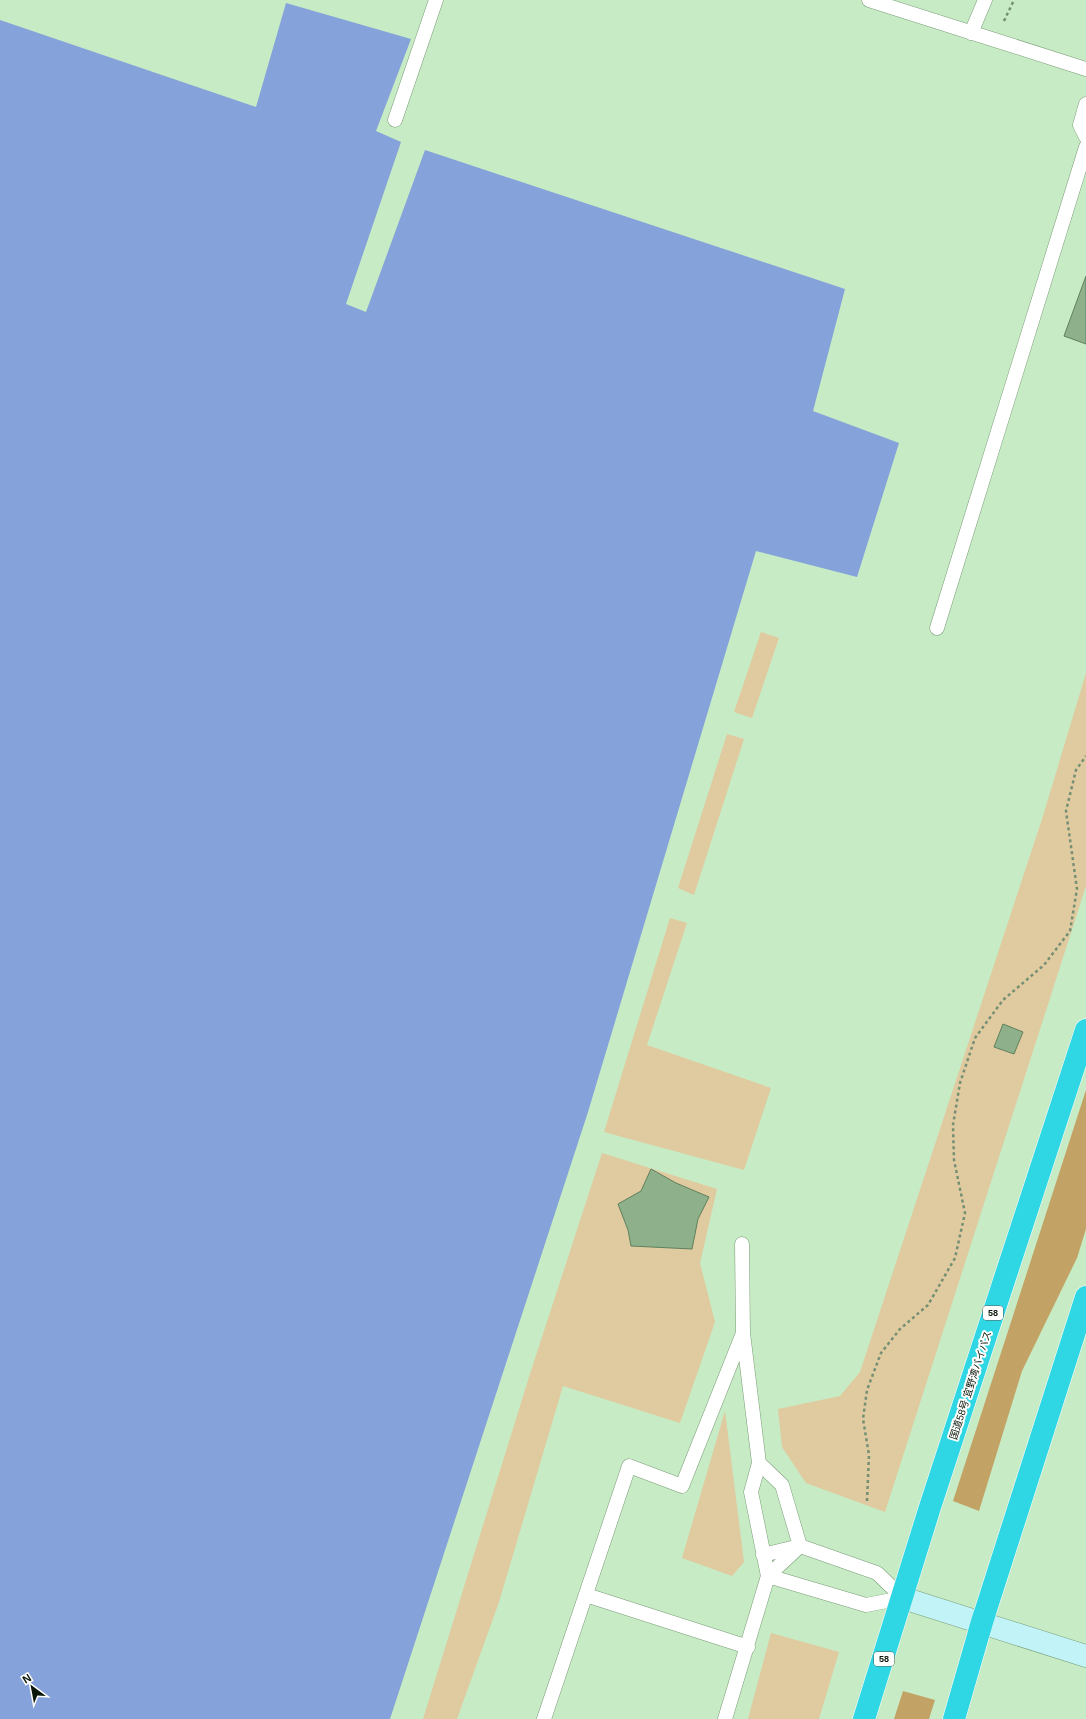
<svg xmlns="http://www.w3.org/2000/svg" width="1086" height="1719" viewBox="0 0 1086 1719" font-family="Helvetica,'Noto Sans JP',sans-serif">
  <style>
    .green { fill: #e0caa0 }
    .forest { fill: #c3a365 }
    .water { fill: #85a2da }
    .building { fill: #8eb18c; stroke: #5f805d }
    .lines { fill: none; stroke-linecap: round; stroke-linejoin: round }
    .lane-casing { stroke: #7b9d79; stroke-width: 15 }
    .secondary-casing { stroke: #7b9d79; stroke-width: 23 }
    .highway-casing { stroke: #fff; stroke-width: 23 }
    .path { stroke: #758f73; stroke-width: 2.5; stroke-dasharray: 3 3; stroke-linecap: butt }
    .lane { stroke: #fff; stroke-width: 14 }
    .secondary { stroke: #c1f3f7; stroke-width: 22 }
    .highway { stroke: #2fd6e3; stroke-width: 22 }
    .labels { text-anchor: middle; stroke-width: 4; stroke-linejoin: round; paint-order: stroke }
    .shield { fill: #fff; stroke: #535c53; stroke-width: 1 }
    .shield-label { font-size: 9px; font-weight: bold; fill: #091609 }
    .street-label { font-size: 10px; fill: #091609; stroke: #fff }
  </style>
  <rect width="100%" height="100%" fill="#c7ebc4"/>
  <path class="green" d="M761,632l18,6 -27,80 -18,-6z
    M1086,673v213l-201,626 -79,-29 -24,-36 -4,-38 62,-13 20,-24 183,-556z
    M727,734l17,5 -50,156 -16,-7z
    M670,918l17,5 -40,122 124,43 -27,82 -140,-38z
    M602,1153l115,36 -17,74 15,59 -35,101 -117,-37 -64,216 -42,117h-34l106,-342z
    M725,1411l19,151 -12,14 -50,-18z
    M771,1633l68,19 -20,67h-71z"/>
  <path class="forest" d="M1086,1090v139l-9,29 -55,113 -43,140 -26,-10z
    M903,1691l32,9 -6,19h-35z"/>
  <path class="water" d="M286,3l125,36 -35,92 25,11 -55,162 20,8 59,-162 420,139 -32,122 86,32 -42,134 -101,-26 -168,561 -198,607h-390v-1699l256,87z"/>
  <path class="building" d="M1086,276v68l-22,-8z
    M1003,1024l20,8 -9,22 -20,-7z
    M651,1169l25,14 33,14 -11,22 -6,30 -61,-3 -3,-16 -10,-26 23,-13z"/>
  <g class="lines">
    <g class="lane-casing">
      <path id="lane" d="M869,0l217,69
        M971,33l14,-33
        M1086,104l-6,21 6,12
        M395,120l41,-120
        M937,628l149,-481
        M759,1463l23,22 18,61 -32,30
        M763,1555l37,-9 77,27 26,25
        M768,1576l98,29 37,-7
        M586,1595l162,52
        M544,1719l85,-253 53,20 61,-153
        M725,1719l43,-143 -17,-84 8,-29 -16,-130 -1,-89"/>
    </g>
    <g class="secondary-casing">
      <path id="secondary" d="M903,1598l183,58"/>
    </g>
    <g class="highway-casing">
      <path id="highway" d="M864,1719l66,-212 156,-477
        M954,1719l28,-97 104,-325"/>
    </g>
    <path class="path" d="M1004,21l10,-21
      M867,1501l2,-46 -6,-36 4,-29 14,-37 19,-24 28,-24 27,-47 10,-45 -11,-53 -1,-35 7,-42 15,-45 28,-38 41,-35 26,-34 7,-42 -11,-78 10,-41 10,-14"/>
    <use href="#lane" class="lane"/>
    <use href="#secondary" class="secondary"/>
    <use href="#highway" class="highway"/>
  </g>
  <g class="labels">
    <g class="shield">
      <rect x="983" y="1306" width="20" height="14" rx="3"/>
      <rect x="874" y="1652" width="20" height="14" rx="3"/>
    </g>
    <g class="shield-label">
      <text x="993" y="1316">58</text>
      <text x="884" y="1662">58</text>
    </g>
    <g class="street-label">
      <text transform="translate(970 1385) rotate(-72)" y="4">国道58号 宜野湾バイパス</text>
    </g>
  </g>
  <g transform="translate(32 1687) rotate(328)" stroke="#ffffff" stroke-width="3" paint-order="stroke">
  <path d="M0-3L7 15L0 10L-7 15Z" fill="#091609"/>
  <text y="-6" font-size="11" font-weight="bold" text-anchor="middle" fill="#091609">N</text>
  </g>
</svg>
